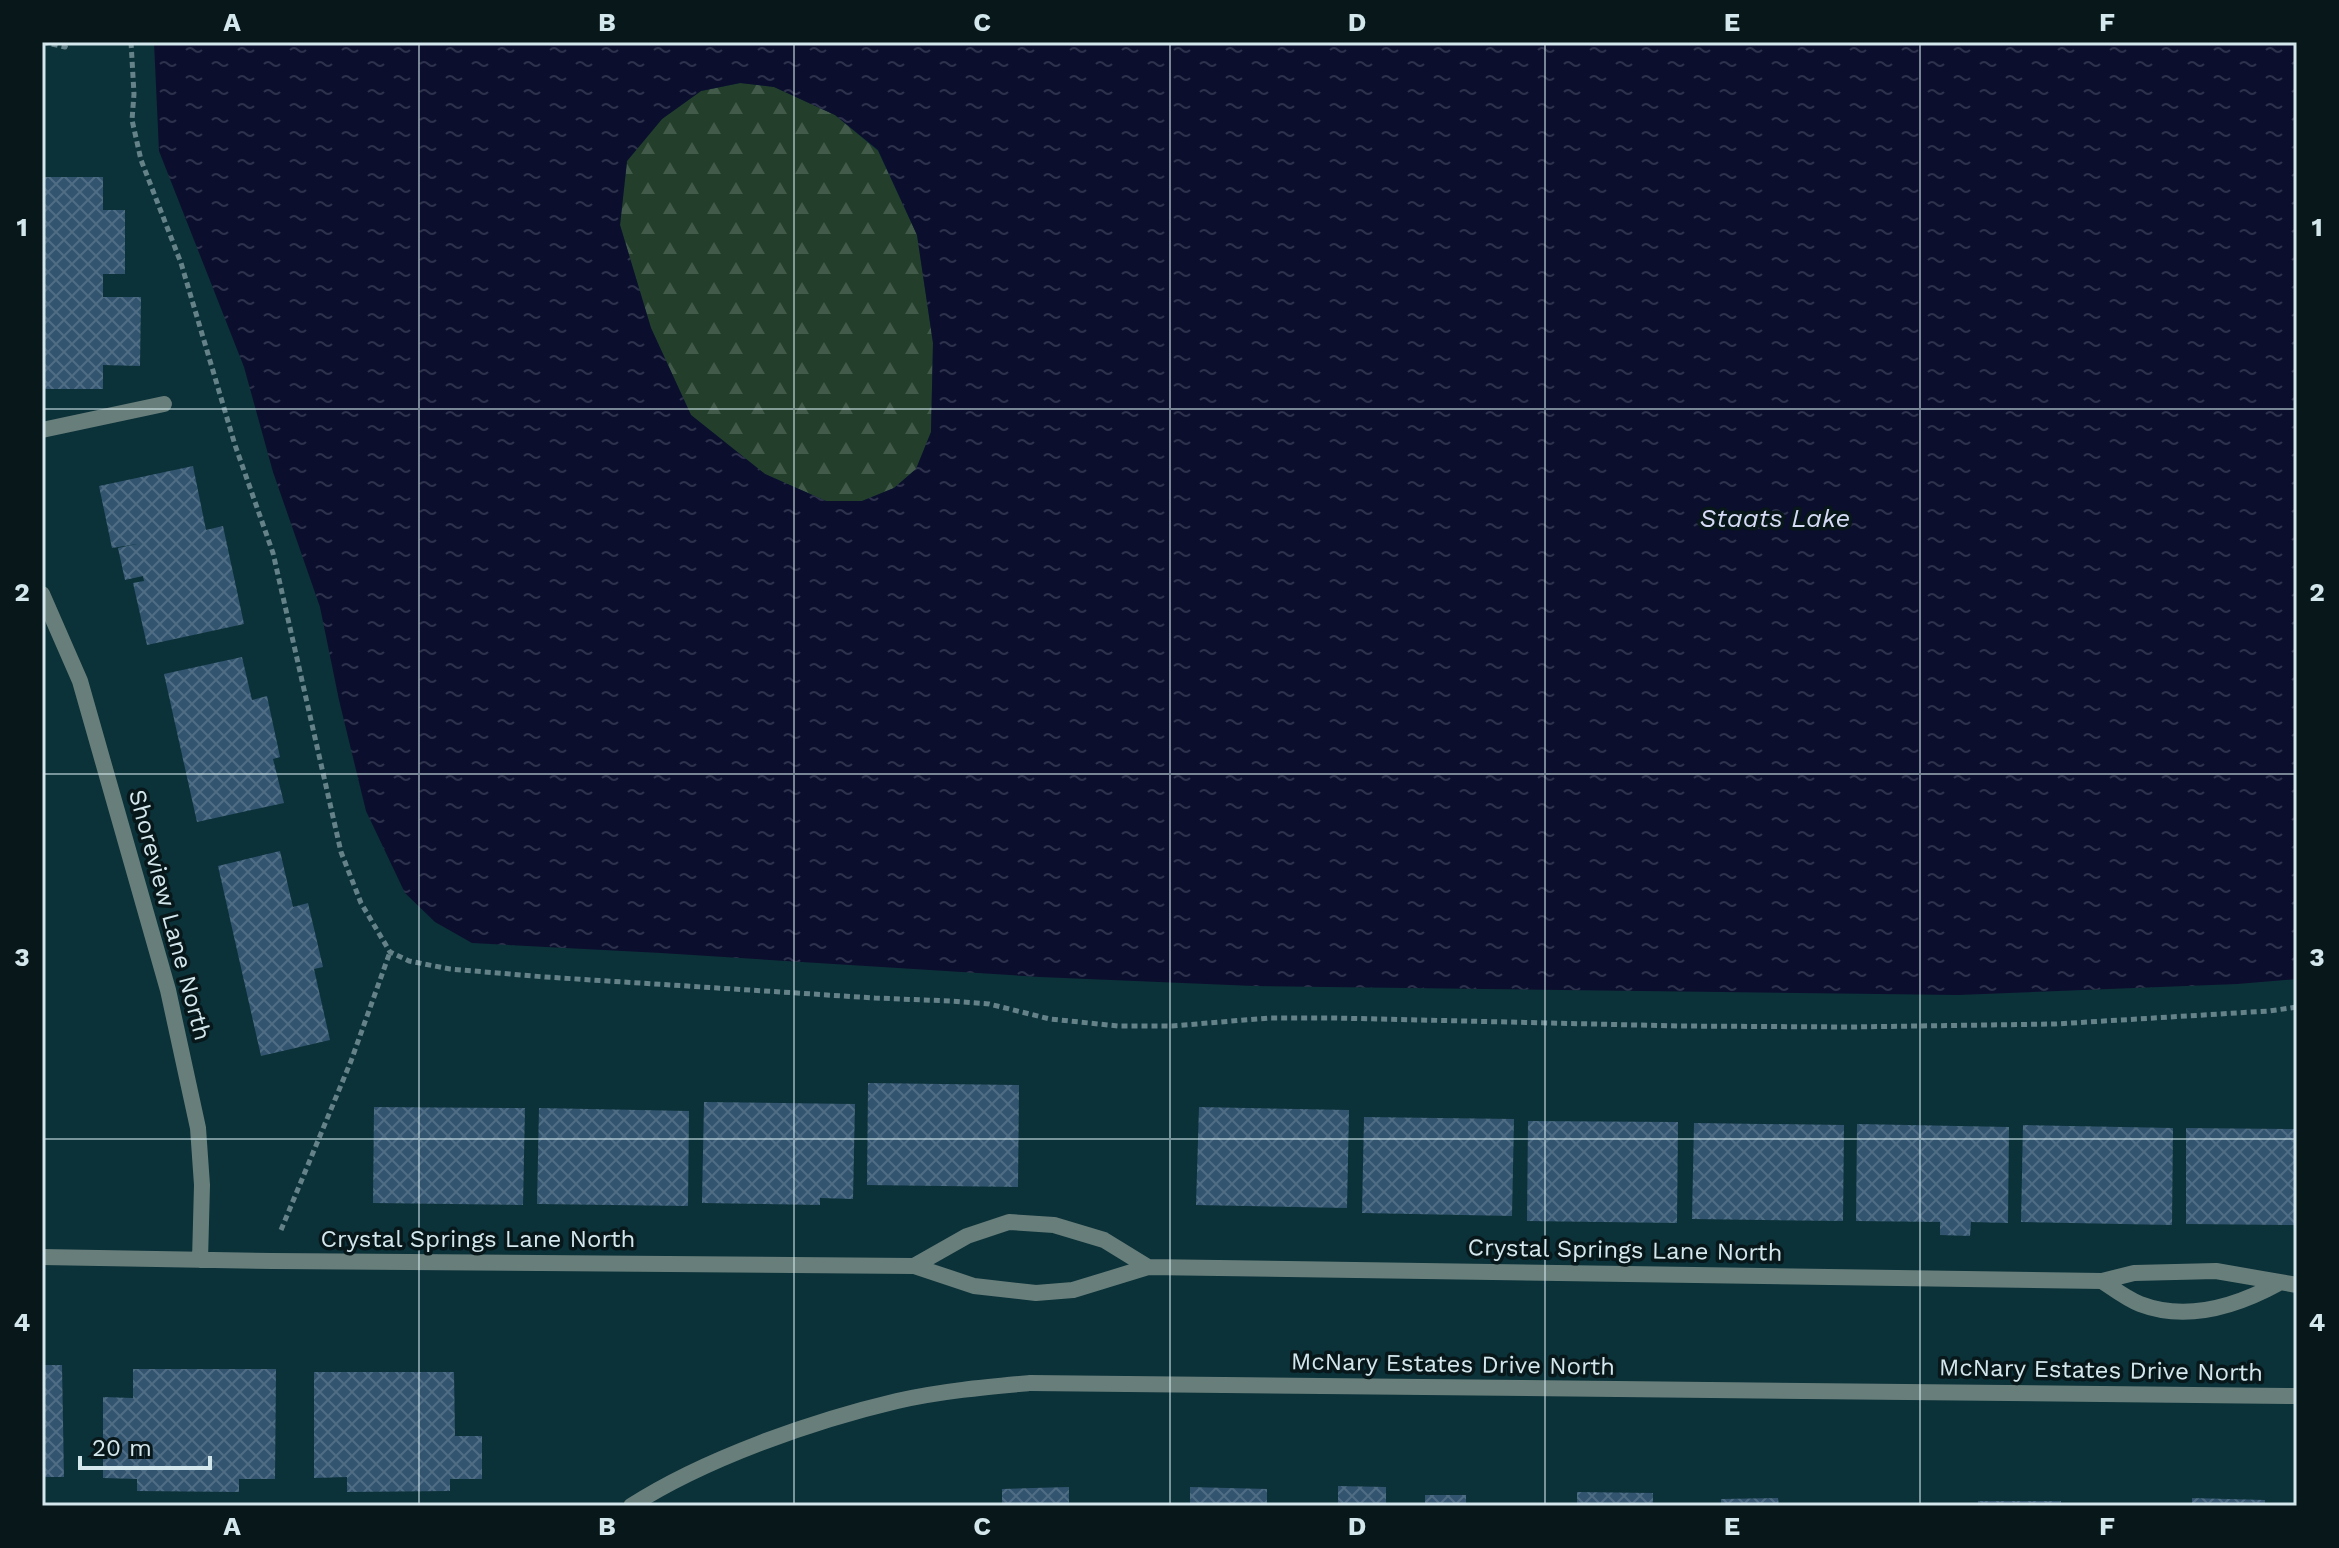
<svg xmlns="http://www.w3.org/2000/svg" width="2339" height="1548" viewBox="0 0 2339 1548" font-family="'Work Sans',sans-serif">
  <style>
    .forest { fill: url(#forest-firs) }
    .water { fill: url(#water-ripples); fill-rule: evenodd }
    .building { fill: url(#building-cross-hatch) }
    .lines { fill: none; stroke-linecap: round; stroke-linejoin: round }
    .path { stroke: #658289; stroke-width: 5; stroke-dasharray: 6 4; stroke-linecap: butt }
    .lane { stroke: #687e7a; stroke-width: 16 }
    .street { stroke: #687e7a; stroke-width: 16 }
    .grid { fill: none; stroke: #d4e7ec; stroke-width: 2; stroke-opacity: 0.55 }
    .labels { text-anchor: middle; stroke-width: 7; stroke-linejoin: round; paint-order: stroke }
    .street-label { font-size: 24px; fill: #d4e7ec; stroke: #07171a }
    .water-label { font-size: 26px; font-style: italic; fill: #d5dbf5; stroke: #07171a }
    .neatline { fill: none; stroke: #d4e7ec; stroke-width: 3 }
    .grid-label { font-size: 26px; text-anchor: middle; font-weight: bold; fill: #d4e7ec }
  </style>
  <defs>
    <pattern id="forest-firs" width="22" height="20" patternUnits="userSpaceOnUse" patternTransform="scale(2)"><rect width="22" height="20" fill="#233e2a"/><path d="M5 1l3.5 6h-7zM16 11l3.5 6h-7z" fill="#425a49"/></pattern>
    <pattern id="water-ripples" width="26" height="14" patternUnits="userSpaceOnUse" patternTransform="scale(2)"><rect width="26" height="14" fill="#0b0e2c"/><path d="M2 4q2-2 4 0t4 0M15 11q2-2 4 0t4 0" fill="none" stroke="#2e314b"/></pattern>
    <pattern id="building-cross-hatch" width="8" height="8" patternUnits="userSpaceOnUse" patternTransform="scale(2)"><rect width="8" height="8" fill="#32546f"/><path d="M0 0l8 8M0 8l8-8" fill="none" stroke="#4f6d84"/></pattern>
  </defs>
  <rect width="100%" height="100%" fill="#0b3139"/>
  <path class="forest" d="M741,83l33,4 61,28 43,36 39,84 16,108 -2,89 -15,37 -22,19 -32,13h-36l-61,-27 -74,-59 -40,-87 -31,-103 7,-64 35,-42 39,-28z"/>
  <path class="water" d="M154,42h2143v937l-60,5 -279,11 -704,-9 -214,-9 -379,-24 -189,-10 -37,-21 -30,-29 -39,-82 -27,-111 -19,-93 -47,-135 -29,-105 -85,-216zM740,83l34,4 61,28 43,35 39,85 16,108 -2,89 -15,37 -22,19 -32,13h-36l-61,-27 -74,-59 -40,-87 -31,-103 7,-64 35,-42 39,-28z"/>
  <path class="building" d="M42,177h61v33h22v64h-22v23h38l-1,69 -37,-1v24h-61z
    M193,466l13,64 17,-4 21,98 -97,21 -14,-62 11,-2 -1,-5 -18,4 -7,-32 19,-4 -25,4 -13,-62z
    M242,657l10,43 15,-4 13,61 -7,2 11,44 -87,19 -33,-148z
    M280,851l13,56 15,-4 15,64 -9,2 16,71 -69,16 -43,-190z
    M868,1083l151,2 -1,102 -151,-2z
    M704,1102l151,2 -2,95 -33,-1v7l-118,-2z
    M374,1107l151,1 -2,97 -150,-2z
    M1199,1107l150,3 -2,98 -151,-3z
    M539,1108l150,3 -1,95 -151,-2z
    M1364,1117l150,2 -2,97 -150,-3z
    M1528,1121l150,1 -1,101 -150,-2z
    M1694,1123l150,2 -1,96 -151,-2z
    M1857,1124l152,3 -1,96 -37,-1 -1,14 -30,-1v-13l-84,-1z
    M2023,1125l150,3 -1,97 -151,-3z
    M2186,1128l111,1v96l-111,-1z
    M42,1365h20l2,112h-22z
    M133,1369h143l-1,110h-36v13l-102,-1v-12l-34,-1v-81l30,1z
    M314,1372h140l1,64h27v43h-32v12l-103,1v-15l-33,1z
    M1338,1486l48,1v19h-48z
    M1069,1487v19h-67v-17z
    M1190,1487l77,2v17h-77z
    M1577,1492l76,1v13h-76z
    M1425,1495h41v11h-41z
    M1778,1498l1,8h-58v-7z
    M2192,1498l73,2v6h-73z
    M1978,1501h83v5h-83z"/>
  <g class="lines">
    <path class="path" d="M42,42l23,5 2,-5
      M131,42l3,52 -2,26 9,40 40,103 54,182 38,108 68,299 20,51 29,49 19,9 41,8 95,8 330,21 75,3 39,3 61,15 68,7h54l97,-8h66l344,8 171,1 205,-3 214,-13 28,-4
      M281,1230l70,-169 39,-109"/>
    <path class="lane" d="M42,430l122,-26"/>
    <path class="street" d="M42,594l38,87 88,309 30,138 4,57 -2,75
      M42,1257l231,4 641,5 60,20 62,7 37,-3 75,-23 954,14 32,-8 82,-2 81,14
      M914,1266l53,-30 42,-14 45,3 50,15 44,27
      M2102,1281c12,8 25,18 38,23 47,18 97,2 139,-21
      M631,1506c73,-47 181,-85 266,-105 44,-10 89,-14 133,-18l1267,13"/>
  </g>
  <path class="grid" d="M419,42v1464M794,42v1464M1170,42v1464M1545,42v1464M1920,42v1464M42,409h2255M42,774h2255M42,1139h2255"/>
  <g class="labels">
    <g class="street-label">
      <text transform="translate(170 915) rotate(75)" y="8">Shoreview Lane North</text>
      <text x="478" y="1247">Crystal Springs Lane North</text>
      <text transform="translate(1625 1250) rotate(1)" y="8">Crystal Springs Lane North</text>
      <text transform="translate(1453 1364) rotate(1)" y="8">McNary Estates Drive North</text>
      <text transform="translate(2101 1370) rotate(1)" y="8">McNary Estates Drive North</text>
    </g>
    <g class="water-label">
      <text x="1775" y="527">Staats Lake</text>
    </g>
  </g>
  <rect width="2339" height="1548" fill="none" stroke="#07171a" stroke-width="88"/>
  <path d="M80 1456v12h130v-12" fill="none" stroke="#d4e7ec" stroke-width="4"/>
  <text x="92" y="1456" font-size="24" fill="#d4e7ec" stroke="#07171a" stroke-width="6" paint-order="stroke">20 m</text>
  <rect x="44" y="44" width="2251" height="1460" class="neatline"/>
  <g class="grid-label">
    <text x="232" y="31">A</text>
    <text x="607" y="31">B</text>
    <text x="982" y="31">C</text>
    <text x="1357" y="31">D</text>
    <text x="1732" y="31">E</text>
    <text x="2107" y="31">F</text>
    <text x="22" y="236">1</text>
    <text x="2317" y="236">1</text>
    <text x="22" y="601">2</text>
    <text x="2317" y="601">2</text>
    <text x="22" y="966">3</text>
    <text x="2317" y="966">3</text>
    <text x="22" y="1331">4</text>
    <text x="2317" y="1331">4</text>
    <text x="232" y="1535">A</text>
    <text x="607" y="1535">B</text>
    <text x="982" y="1535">C</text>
    <text x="1357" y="1535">D</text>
    <text x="1732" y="1535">E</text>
    <text x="2107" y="1535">F</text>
  </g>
</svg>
